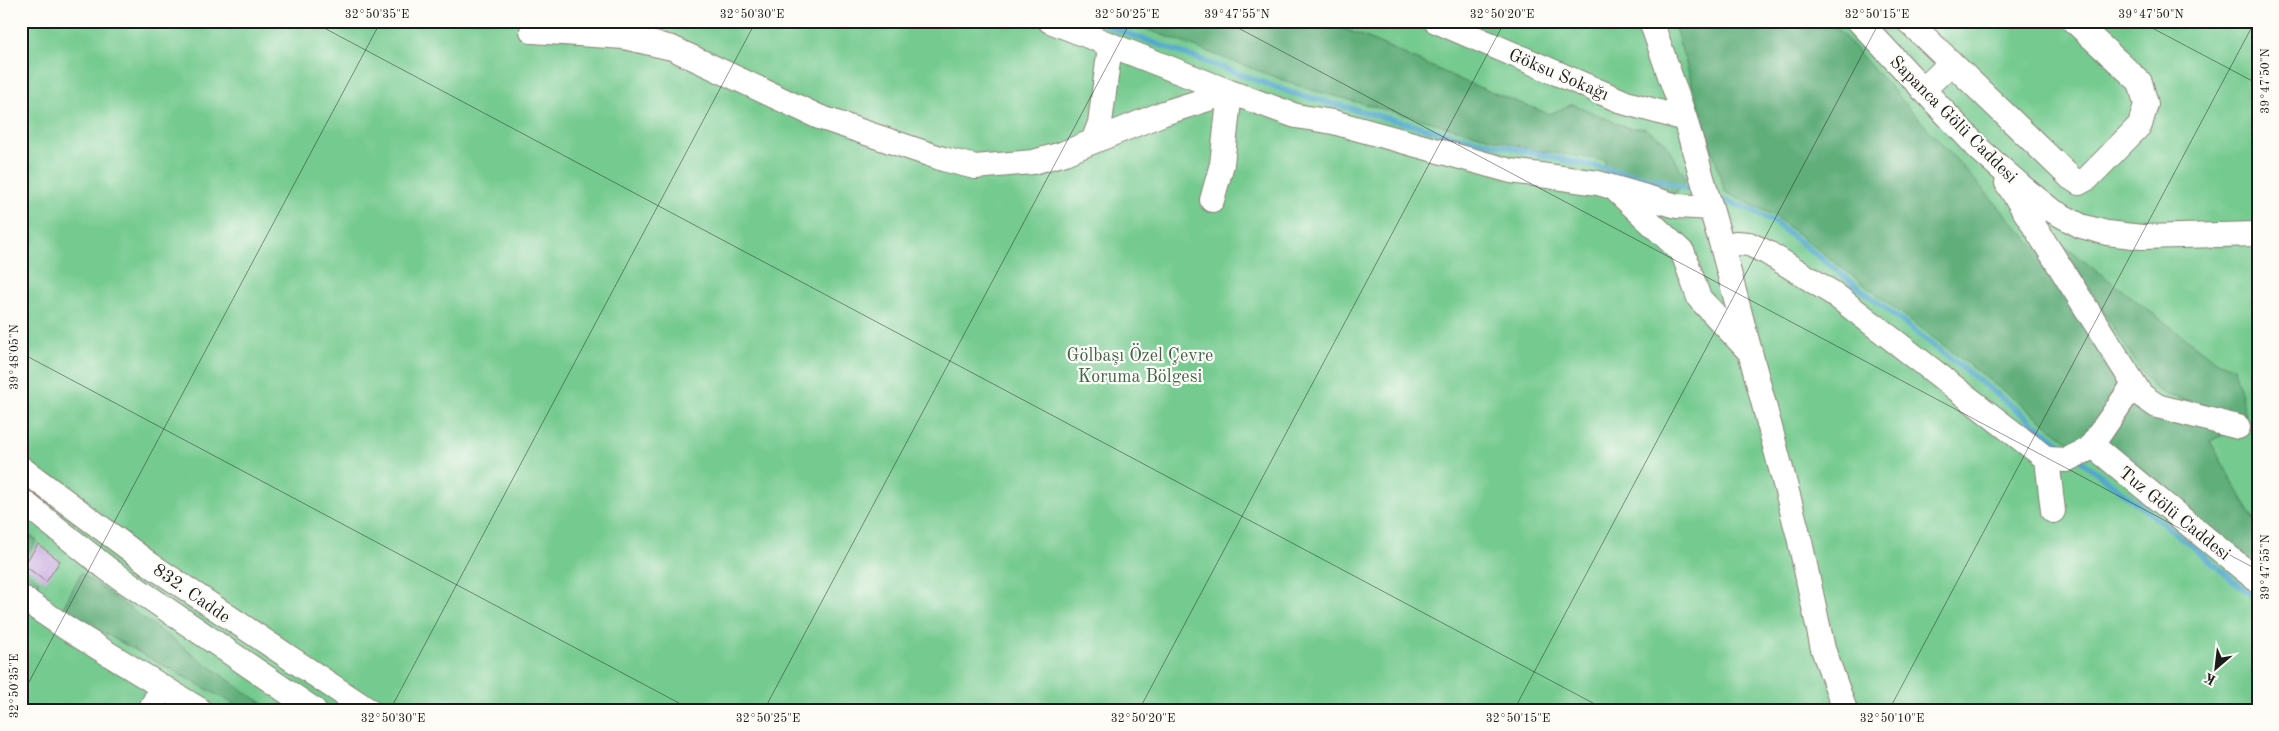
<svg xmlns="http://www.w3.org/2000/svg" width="2279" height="731" viewBox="0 0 2279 731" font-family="'Old Standard TT',serif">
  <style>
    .green { fill: #75ca8f; stroke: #487356 }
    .forest { fill: #60ae7a; stroke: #3e654b }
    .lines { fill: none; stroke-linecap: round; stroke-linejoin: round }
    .stream { stroke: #52a8ce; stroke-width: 5.5 }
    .building { fill: #c8abdf }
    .minor-casing { stroke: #887d70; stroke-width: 26 }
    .minor { stroke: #fff; stroke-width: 24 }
    .ticks { fill: none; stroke: #1c1c1c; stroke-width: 1; stroke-opacity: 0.45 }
    .labels { text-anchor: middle; stroke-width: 4.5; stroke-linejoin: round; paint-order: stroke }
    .street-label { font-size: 18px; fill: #1c1c1c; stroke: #fdfcf7 }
    .park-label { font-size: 18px; fill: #40624a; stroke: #fdfcf7 }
    .neatline { fill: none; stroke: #1c1c1c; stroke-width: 2 }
    .ticks-label { font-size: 12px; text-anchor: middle; fill: #1c1c1c }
  </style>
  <rect width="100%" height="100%" fill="#fdfcf7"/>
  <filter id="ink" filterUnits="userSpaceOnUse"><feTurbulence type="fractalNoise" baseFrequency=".02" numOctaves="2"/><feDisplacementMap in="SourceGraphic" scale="10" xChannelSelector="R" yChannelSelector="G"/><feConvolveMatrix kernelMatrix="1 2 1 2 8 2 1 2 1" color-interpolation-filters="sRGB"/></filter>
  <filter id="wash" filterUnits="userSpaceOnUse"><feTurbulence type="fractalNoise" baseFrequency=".0096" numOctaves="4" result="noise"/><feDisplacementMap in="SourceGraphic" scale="20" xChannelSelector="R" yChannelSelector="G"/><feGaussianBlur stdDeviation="1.12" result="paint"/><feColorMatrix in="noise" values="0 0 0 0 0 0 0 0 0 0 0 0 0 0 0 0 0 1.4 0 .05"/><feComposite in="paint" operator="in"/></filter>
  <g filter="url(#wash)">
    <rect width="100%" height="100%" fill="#f5dec3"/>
    <path class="green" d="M21,21h2237v689h-2237z"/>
    <path class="forest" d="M1125,21h198l45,17 100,45 81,31 24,-10 55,24h16l21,14 21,37 -10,14c-20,1 -28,-4 -44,-15l-15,4 -12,-9v-13l-70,-10 -230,-62z
      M1673,21h157l210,231 85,133 -47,63 -305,-233 -48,-23z
      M2060,243l153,116 21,9 12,48 -79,-21 -13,-7 -9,-11z
      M2132,398l97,34 -19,9 48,86v45l-158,-130z
      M21,529l16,12 -16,23z
      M21,567l18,14v7l-9,4 -9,-6z
      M81,573l164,119 28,18h-28l-183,-100z"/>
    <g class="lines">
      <path class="stream" d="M1094,21l198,72 156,41 222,49 30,10
        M1715,198l35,11 24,13 296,229
        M2079,459l94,72 85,69"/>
    </g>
    <g id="blocks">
      <path class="building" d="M38,544l22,17 -14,21 -22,-17z"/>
    </g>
  </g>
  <g filter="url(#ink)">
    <use href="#blocks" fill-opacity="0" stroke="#887d70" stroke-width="1"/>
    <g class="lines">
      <g class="minor-casing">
        <path id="minor" d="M1050,21l180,71 66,24 37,6 178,49 87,12 79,23 34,2
          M1436,21l190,82 59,16
          M1651,21l34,98 37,127 77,291 24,112 22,61
          M1859,21l121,129 41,36 30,24 30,16 26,7 35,4 116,-3
          M1908,21l163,157 8,5 9,-5 52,-53 6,-21 -6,-22 -66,-61
          M532,31l92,6 48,11 147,69 124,42 32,8 58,-5 29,-8 102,-41 66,-21 -8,72 -10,36
          M1923,90l28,-27
          M1093,141l7,-18 10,-77
          M2007,183l134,212 16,11 81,21
          M1617,191l66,62 16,45 50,53
          M1722,246l14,-3 13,1 19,9 66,41 213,165 19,1 23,-11 45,-65
          M2092,445l166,136
          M2047,459l6,52
          M21,468l130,97 217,145
          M21,500l88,70 205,140
          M21,597l47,32 132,81
          M150,710l12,-23"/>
      </g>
      <use href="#minor" class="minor"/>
    </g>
  </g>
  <path class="ticks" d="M311,21l1295,689M1225,21l1033,549M2139,21l119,63M21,353l671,357M21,697l360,-676M390,710l366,-689M764,710l367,-689M1139,710l366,-689M1514,710l366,-689M1889,710l366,-689"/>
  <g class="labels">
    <g class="street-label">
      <text transform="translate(1559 74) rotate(23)" y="6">Göksu Sokağı</text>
      <text transform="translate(1954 119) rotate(45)" y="6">Sapanca Gölü Caddesi</text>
      <text transform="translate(2175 513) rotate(39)" y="6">Tuz Gölü Caddesi</text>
      <text transform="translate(192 593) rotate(35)" y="6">832. Cadde</text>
    </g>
    <g class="park-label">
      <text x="1140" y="361">Gölbaşı Özel Çevre<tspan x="1140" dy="21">Koruma Bölgesi</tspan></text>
    </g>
  </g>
  <rect width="2279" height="731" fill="none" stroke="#fdfcf7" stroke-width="55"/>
  <g transform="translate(2216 668) rotate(208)" stroke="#fdfcf7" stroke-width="4" paint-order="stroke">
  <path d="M0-4L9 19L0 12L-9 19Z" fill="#1c1c1c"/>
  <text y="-8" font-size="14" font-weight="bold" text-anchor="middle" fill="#1c1c1c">K</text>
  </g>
  <rect x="28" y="28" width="2224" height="676" class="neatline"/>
  <g class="ticks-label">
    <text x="377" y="18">32°50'35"E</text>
    <text x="752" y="18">32°50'30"E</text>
    <text x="1127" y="18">32°50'25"E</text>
    <text x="1237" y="18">39°47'55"N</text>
    <text x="1502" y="18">32°50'20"E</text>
    <text x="1877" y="18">32°50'15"E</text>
    <text x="2151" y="18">39°47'50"N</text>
    <text transform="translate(2265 81) rotate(-90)" y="4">39°47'50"N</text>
    <text transform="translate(14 357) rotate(-90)" y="4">39°48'05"N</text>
    <text transform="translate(2265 567) rotate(-90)" y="4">39°47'55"N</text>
    <text transform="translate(14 686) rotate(-90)" y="4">32°50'35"E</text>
    <text x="393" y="722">32°50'30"E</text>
    <text x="768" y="722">32°50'25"E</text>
    <text x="1143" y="722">32°50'20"E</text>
    <text x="1518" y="722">32°50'15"E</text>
    <text x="1892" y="722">32°50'10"E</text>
  </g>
</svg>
